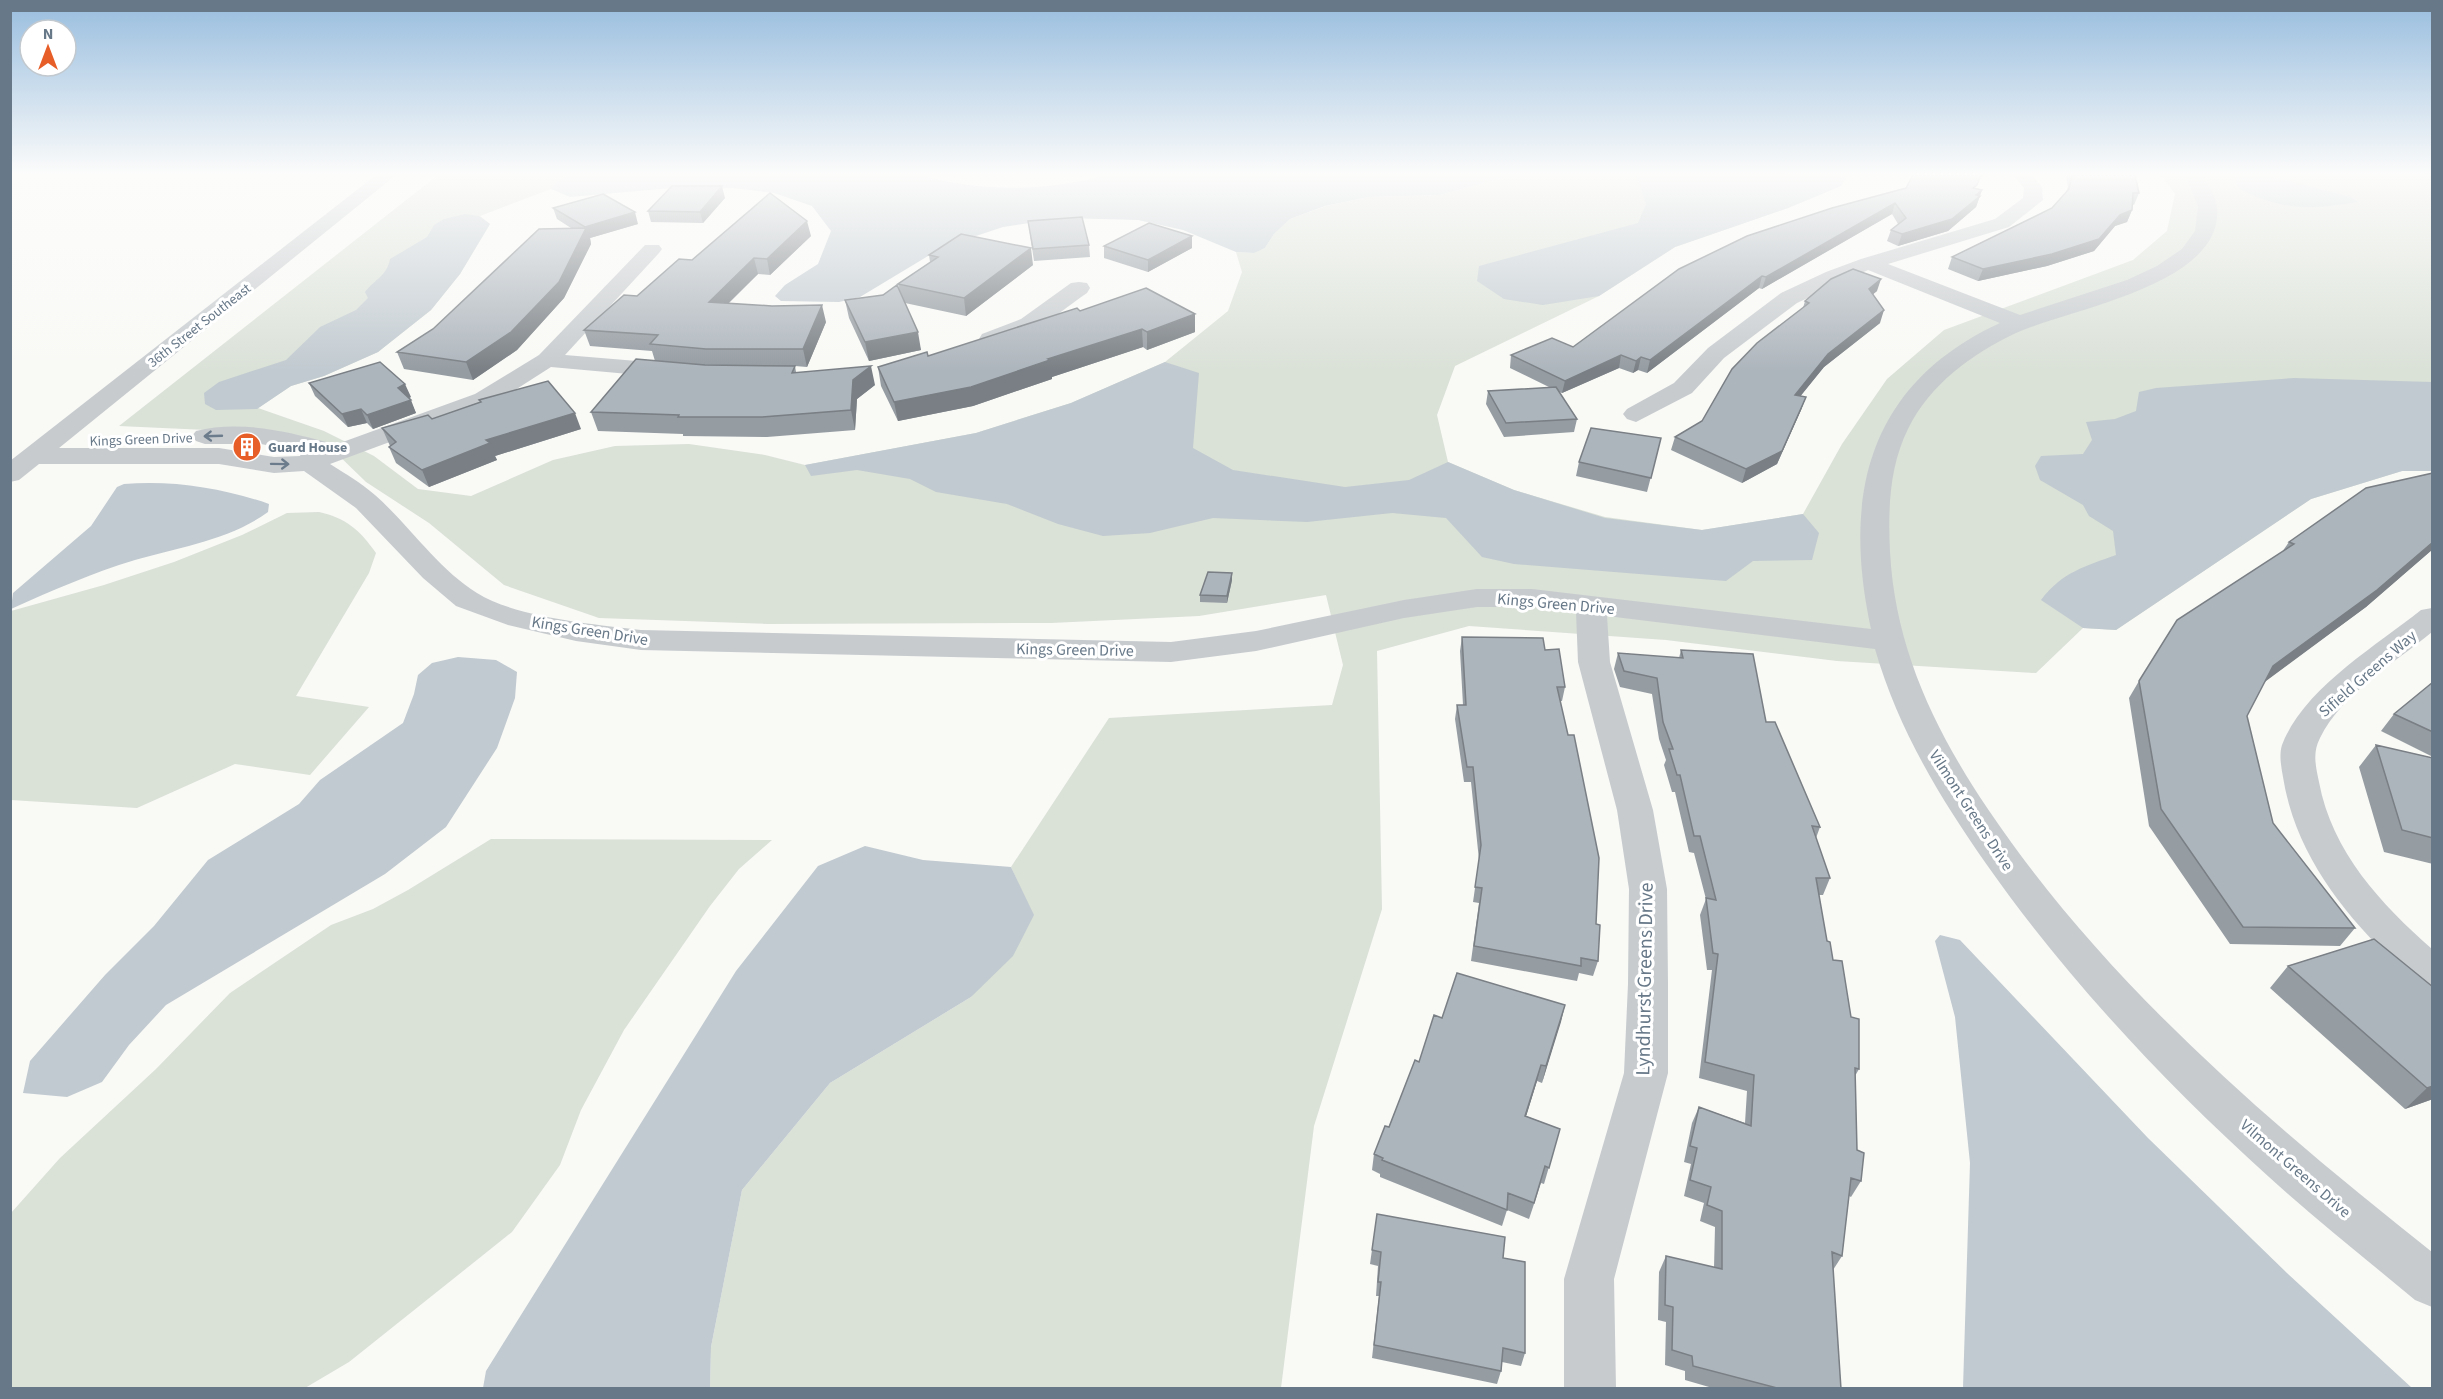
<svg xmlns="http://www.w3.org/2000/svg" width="2443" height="1399" viewBox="0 0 2443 1399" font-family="'Source Sans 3',sans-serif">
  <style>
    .green { fill: #dae1d7 }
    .water { fill: #c1cad0 }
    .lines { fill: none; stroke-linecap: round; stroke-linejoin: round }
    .minor { fill: #c7cbce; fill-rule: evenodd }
    .wall { fill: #959ca2 }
    .shaded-wall { fill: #797f84 }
    .building { fill: #adb5bc; stroke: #797f84; stroke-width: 1.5 }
    .oneway { stroke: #6c7c8c }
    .labels { text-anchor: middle; stroke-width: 6; stroke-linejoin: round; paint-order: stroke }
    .far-street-label { font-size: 14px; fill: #677888; stroke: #fff }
    .far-poi-label { font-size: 14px; font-weight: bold; fill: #677888; stroke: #fff; text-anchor: start }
    .street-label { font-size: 16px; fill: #677888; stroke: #fff }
    .near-street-label { font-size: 20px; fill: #677888; stroke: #fff }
  </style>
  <rect width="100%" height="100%" fill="#f9f9f6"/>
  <path class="green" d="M438,175h133l-15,7 -5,7 -71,27 10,8 -30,50 -29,36 -53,42 -54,24 -33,10 -33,22 66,23 50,25 44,33 53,7 82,-36 62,-14 74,-2 76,11 40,10 171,-32 95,-30 94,-41 63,-51 14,-39 -6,-20 17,1 12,-5 9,-14 16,-15 36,-13 43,-9 71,-2 73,-20h335l-7,11 -53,22 -113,39 -76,49 -144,70 -18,49 11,47 66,28 91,27 97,13 101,-16 39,-70 45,-65 57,-49 189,-70 34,-29 8,-37 -14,-19h271v296h-30l-91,28 -195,131 -33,-2 -47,45 -199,-12 -171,-21 -197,-14 -92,25 5,258 -68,217 -33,262h-571l1,-41 31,-157 88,-107 141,-86 62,-82 -22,-48 98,-149 223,-13 11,-40 -17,-70 -127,21 -148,7 -283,1 -169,-6 -95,-33 -75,-62 -63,-41 -35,-34 -61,-15 -151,-7z
    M319,512c27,6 41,18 57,41l-7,20 -73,123 73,11 -59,68 -75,-11 -98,44 -126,-8v-189l93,-26 70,-23 68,-27 45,-22z
    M491,839l281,1 -33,29 -29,37 -86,124 -43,80 -21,55 -48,67 -163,130 -44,26h-294v-175l49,-55 96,-89 74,-76 101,-68 42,-16 35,-19z"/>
  <path class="water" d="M571,175h349c66,18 124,16 189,0h404l-73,20 -71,2 -44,9 -35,13 -16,15 -9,14 -11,5 -18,-1 -53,-22 -45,-10 -75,-2 -60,9 -60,20 -83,50 -21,5 -58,-1 -6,-5 10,-11 33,-21 13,-33 -19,-25 -38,-13 -41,-5 -50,-1 -113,10 -19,-8 5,-7z
    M1640,175h208l-7,11 -53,22 -113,39 -76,49 -56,9 -39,-6 -27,-18 2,-15 159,-43 8,-19 -9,-26z
    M2234,175h31l86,22 7,5c-50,8 -73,9 -119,-13z
    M465,214l14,2 11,8 -30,50 -29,36 -53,42 -54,24 -33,10 -34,23 -41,1 -11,-6 -1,-11 15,-11 67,-22 34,-33 36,-17 12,-12 -3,-6c10,-13 22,-16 25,-33l37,-22 7,-12 10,-6z
    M1165,362l34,11 -6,75 40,22 112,17 64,-7 39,-18 66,28 91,28 97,12 101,-16 16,19 -7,27 -59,1 -27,20 -212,-17 -32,-7 -36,-39 -54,-5 -85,9 -94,-4 -63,15 -47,3 -45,-12 -51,-20 -71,-12 -26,-13 -53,-9 -46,6 -6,-11 171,-32 95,-30z
    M2294,378l138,4v89h-30l-91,28 -195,131 -33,-2 -42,-28c21,-28 45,-34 75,-45l-3,-24 -24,-15 -6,-11 -43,-25 -5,-14 6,-10 42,-2 9,-14 -6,-18 29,-3 21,-8 3,-19 17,-4z
    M124,484c49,-4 99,4 145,20l-1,8c-38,28 -89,35 -133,48 -43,13 -84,31 -124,49l2,-16 78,-67 26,-39z
    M458,657l38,3 21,12 -2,26 -18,50 -51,79 -61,47 -219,131 -37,40 -27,37 -35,15 -44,-4 7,-32 75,-86 49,-49 54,-66 91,-56 21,-24 83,-57 11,-29 4,-19 14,-12z
    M865,846l58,14 88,7 23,48 -21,41 -42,41 -141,86 -88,107 -31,157 -1,41h-227l3,-17 250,-400 82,-105z
    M1940,935l20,5 188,198 140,136 124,114h-449l7,-225 -15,-146 -20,-76z"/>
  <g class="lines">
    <path class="minor" d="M376,175h20l-337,273h160l55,9 26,-1 2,-4 -41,-8h-56l-9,-3 -4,-5 4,-5c42,-11 90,0 130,11l3,5 146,-53 64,-39 106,-110h14l3,4 -3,4 -94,102 108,9 8,2 4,5 -4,5 -8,2 -122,-11 -58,37 -163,60c16,10 31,19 45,31 35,31 62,73 102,98 40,25 117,31 164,37l530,12 85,-11 148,-31 73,-11h55l339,40c-29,-134 -3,-245 129,-306l-132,-53 -71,33 -73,55 -32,35 -56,29 -9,-3 -4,-5 4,-5 47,-26 34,-35 73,-55 45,-21 35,-13 134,-40 28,-21 1,-10 -11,-13h19l10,12 1,13 -34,27 -121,37 132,51 107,-35 30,-14 25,-17 13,-18 3,-25 -13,-31h18c5,10 14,23 14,34 6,76 -148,100 -201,124 -44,21 -86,51 -108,96 -19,38 -20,82 -18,123 6,115 62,210 129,301 115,155 263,280 413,399v55l-17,-7c-49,-41 -99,-80 -146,-123 -104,-94 -201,-197 -282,-312 -47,-67 -89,-136 -112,-216l-268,-33 3,46 43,148 14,79 1,95v89l-54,206 2,109h-52v-109l60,-206 4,-89 1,-95 -12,-79 -39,-148 -2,-50 -44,-5h-55l-73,11 -148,33 -85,11 -530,-12 -65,-9 -68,-16 -52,-19 -33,-28 -67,-70 -52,-37 -30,2 -55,-9h-180l-20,16 -9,2v-21z
      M1079,282l8,1 3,5 -3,5c-25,17 -73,59 -105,51l-3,-5 3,-5 39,-15 50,-36z
      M2432,608v24c-37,31 -90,61 -112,106 -8,15 -4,29 -1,44 13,70 62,122 113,167v40c-19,-6 -32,-20 -46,-35 -50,-49 -92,-107 -103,-177 -2,-11 -4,-22 -1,-32 21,-56 94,-99 139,-135z"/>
  </g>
  <path class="wall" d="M2066,175h69l4,18 -5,12 -2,-1v6l-5,12 -12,4 -21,25 -47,15 -69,15 -30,-12 4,-12 100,-49 14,-16 2,-5z
    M1976,189l6,1 -6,17 -28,24 -50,15 -11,-5 4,-11 7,-6 -6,-10 -130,75 -3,-1 -112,85 -9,-3 -5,3 -14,-5 -57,25 -3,-1 18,27 -3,13 -70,5 -18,-33 2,-13 63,-3 -41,-20 1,-13 62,-8 259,-139z
    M725,198l-22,25 -52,-1 -3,-11z
    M553,208l85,16 -48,14 1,6 -27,54 -47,52 -44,30 -69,-11 -7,-17 36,-23 138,-101 -14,-9z
    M1028,221l61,24 1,12 -56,4z
    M811,236l-41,39 -12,-1 -29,29 97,19 -19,45 -12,-1 1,6 79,13 -18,14 -2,31 -88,7 -84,-1v-2l-85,-3 -7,-19 64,-51 -3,-10 -62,-5 -6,-16 108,-70z
    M1104,246l88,2 -44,24 -44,-14z
    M929,255l104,10 -67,51 -61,-13 16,47 -52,11 -20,-43 -4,-18 38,-5 16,-6 -1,-5 32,-22z
    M1877,291l-4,3 7,29 -56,44 -24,29 6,1 -5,13 -24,54 -35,19 -71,-33 4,-13 27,-16 101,-113 2,-7z
    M1080,311l115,21 -48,18 -4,-3 -91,30v2l-79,27 -75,15 -17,-35 -3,-19 50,-11z
    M309,383l102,14 -2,1 7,15 -43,16 -6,-6 -19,4 -33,-31z
    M479,400l102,29 -86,27 2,4 -68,27 -33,-24 -7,-16 1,-1 -8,-18 50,-9 48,-17z
    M1661,438l-14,54 -71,-16 3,-14z
    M2433,473v76l-67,58 -101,74 -18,35 26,107 82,105 -15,18 -110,-2 -81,-118 -20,-128 10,-17 143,-129 7,-10z
    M1232,580l-5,23 -27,-1v-7z
    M1462,637l83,13 20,37 -3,14h-2l36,223 2,37 -5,15 -14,-3 -2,8 -106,-20 8,-58 -6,-1 6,-42 -8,-78h-7l-9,-63 2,-14h6l-3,-54z
    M1681,650l85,72 54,105 -4,11 14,40 -7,17h-4l8,46 6,19 26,109 -4,7 2,74 4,31 -10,16 -2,-1 -7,60 -9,14 8,119h-125l-31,-9v-9l-20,-6 1,-43 -8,-2 1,-48 7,-16 48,12 1,-41 -15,-6 4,-18 -20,-7 7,-32 -7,-2 8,-39 7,-16 46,16 2,-32 -48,-13 13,-108h-5l-7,-55 6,-16 -12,-46 -5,-1 -14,-60h-3l-8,-27 2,-5 -7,-21 -7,-45 -32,-7 -6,-18 4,-16 61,5z
    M2433,682v75l-52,-26 13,-17z
    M2376,745l57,13v106l-49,-12 -25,-85z
    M2374,939l59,160 -28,10 -135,-121 18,-22z
    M1565,1005l-23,78 -5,-2 -11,35 34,13 -16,55 -3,-1 -12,36 -22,-9 -5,16 -122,-49v-3l-8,-4 2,-16 15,-27 30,-65 23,-44z
    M1377,1214l126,44 22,95 -4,13 -19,-4 -1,9 -4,13 -125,-26 7,-62h-3l2,-30 -8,-2z"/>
  <path class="shaded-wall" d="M722,186l3,12 -22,25 -3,-11z
    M1982,190l-6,17 -28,24 -50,15 4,-12 74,-39z
    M1895,203l-3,11 -130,75 4,-12z
    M2132,210l-5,12 -12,4 -21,25 -47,15 -69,15 5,-12z
    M635,212l3,12 -48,14 1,6 -27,54 -47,52 -44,30 -7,-18 119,-132v-3z
    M807,221l4,15 -41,39 -3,-16z
    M1192,236v12l-44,24v-12z
    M1031,248l2,17 -67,51 -2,-18z
    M754,258l4,16 -45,44 -4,-16z
    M1762,276l-3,12 -112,85 3,-13z
    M1881,279l-4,12 -12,10 4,-12z
    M822,305l4,17 -19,45 -4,-18z
    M1884,310l-4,13 -56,44 -33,41 4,-13 33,-41z
    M1195,314v18l-48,18v-18z
    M1142,329l1,18 -91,30v2l-79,27 -75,15 -4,-19 154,-43z
    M918,332l3,18 -52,11 -4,-19z
    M1621,355l-2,13 -57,25 3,-12z
    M1641,357l-3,13 -5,3 3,-12z
    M871,366l4,19 -18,14 -2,31 -4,-20 2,-30z
    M405,384l6,13 -8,4 -5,-13z
    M1806,397l-5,13 -24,54 -35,19 4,-14z
    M411,400l5,13 -43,16 -6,-14z
    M361,409l6,14 -19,4 -6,-13z
    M575,413l6,16 -86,27 2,4 -68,27 -7,-17 64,-30z
    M2433,542v7l-67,58 -104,77 11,-18z
    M1232,573v7l-5,23v-7z
    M1565,1005l-4,17 -19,61 4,-17z
    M1541,1065l-4,16 -16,52 4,-17z
    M2433,1086v13l-28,10 22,-21z"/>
  <path class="building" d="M1913,175h68l-4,10 -4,3 9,2 -6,5 4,1 -28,23 -50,15 -11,-4 15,-12 -11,-15 -129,74 -4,-1 -112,84 -9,-3 -5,4 -15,-6 -56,26 -54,-26 41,-17 21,9 106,-78 68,-33 85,-28 74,-20z
    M2072,175h63l4,18h-6l-1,17 -12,5 -21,24 -47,15 -69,15 -31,-12 100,-49 17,-19z
    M672,186h50l-22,26 -52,-1z
    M770,193l37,28 -40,38 -13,-1 -45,44 63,4 50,-1 -19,44h-97l-56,-5 8,-9 -74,-5 40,-35 13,1 42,-37 13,1z
    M603,194l32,18 -50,15 -32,-19z
    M1082,217l7,28 -56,4 -5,-28z
    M1149,223l43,13 -44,24 -44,-14z
    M586,228l-27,54 -48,50 -45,30 -69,-10 36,-23 106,-100z
    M961,234l70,14 -67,50 -66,-14 40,-27 -9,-2z
    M1853,269l28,10 -12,10 15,21 -56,44 -33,41 11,2 -24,54 -36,18 -71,-32 27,-16 30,-52 25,-26 52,-40 -4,-2 26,-22z
    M897,285l21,47 -53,10 -20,-42 38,-5z
    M1146,288l49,26 -48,18 -5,-3 -94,30 2,1 -79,27 -77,15 -16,-35 49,-15 1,4 149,-48 3,3z
    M636,359l69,6 90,1 -3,7 79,-7 -18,14 -2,30 -89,7h-84l1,-2 -88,-3z
    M380,362l25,22 -7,4 13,12 -44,15 -6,-6 -19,5 -33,-31z
    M548,381l27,32 -89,27 4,3 -68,27 -33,-23 7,-5 -14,-14 46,-13 4,4 49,-17 -2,-2z
    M1556,387l21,32 -71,4 -18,-32z
    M1591,428l70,10 -10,40 -72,-16z
    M2433,473v69l-56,48 -104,76 -26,50 26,107 82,105 -112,-1 -82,-118 -22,-128 38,-61 117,-76 -5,-2 77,-54z
    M1208,572l24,1 -5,23 -27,-1z
    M1462,637l81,1 2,12 14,-1 6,38h-8l11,48h6l25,123 -3,66 4,1 -2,36 -17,-3v8l-107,-20 8,-58 -7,-1 6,-42 -8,-78h-6l-10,-62h9z
    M1681,650l72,4 13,68h9l45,105 -8,-1 18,52h-14l11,63 3,1 3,18 9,1 9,56 8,2v50l-4,-1 2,82 7,3 -3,28 -10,-3 -9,78 -10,-4 9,137h-60l-88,-23 -1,-10 -20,-6 1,-43 -8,-2 1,-49 56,13v-58l-15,-6 4,-18 -21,-7 7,-32 -7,-2 9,-39 52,19 3,-51 -49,-13 13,-108 -5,-1 -7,-55 10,2 -16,-64h-6l-14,-61h-3l-8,-26h4l-10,-27 -6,-44 -33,-7 -6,-18 65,5z
    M2433,682v50l-39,-18z
    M2376,745l57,13v80l-31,-8z
    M2374,939l59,48v99l-6,2 -139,-122z
    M1457,973l108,32 -19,61 -5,-1 -16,51 35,13 -11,39 -4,-2 -11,37 -26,-10 -1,17 -125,-50 1,-2 -9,-4 11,-28 4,1 26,-67 4,2 15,-47 8,3z
    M1377,1214l128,23 -2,21 22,4v91l-22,-5 -2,23 -127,-26 7,-63h-3l3,-30 -9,-2z"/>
  <defs><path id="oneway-shaft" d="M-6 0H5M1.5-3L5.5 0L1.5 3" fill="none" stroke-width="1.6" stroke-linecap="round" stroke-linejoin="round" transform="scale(1.5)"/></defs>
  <g class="oneway">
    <use href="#oneway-shaft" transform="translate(213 436) rotate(178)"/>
    <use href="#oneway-shaft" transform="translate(280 464) rotate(1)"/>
  </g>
  <linearGradient id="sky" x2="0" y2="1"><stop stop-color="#98bdde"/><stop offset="0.47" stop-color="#fcfcfb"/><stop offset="1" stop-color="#fcfcfb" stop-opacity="0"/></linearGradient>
  <rect width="2443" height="371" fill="url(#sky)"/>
  <defs>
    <g id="building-disc" transform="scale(1.5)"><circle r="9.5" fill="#e75e28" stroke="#fff"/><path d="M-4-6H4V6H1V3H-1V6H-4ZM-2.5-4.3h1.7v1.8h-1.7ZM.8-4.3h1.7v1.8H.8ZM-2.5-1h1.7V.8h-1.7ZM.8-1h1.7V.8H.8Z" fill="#fff"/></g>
  </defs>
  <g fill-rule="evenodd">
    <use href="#building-disc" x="247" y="447"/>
  </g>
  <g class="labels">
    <g class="far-street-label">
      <text transform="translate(199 325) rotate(-38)" y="5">36th Street Southeast</text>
      <text transform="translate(141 439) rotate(-2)" y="5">Kings Green Drive</text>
    </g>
    <g class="far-poi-label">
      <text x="268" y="452">Guard House</text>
    </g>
    <g class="street-label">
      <text transform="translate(1556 603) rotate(5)" y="6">Kings Green Drive</text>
      <text transform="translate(590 630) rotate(9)" y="6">Kings Green Drive</text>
      <text transform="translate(1075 649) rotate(1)" y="6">Kings Green Drive</text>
      <text transform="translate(2367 673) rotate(-41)" y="6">Sifield Greens Way</text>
      <text transform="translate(1972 810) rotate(57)" y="6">Vilmont Greens Drive</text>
      <text transform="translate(2296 1168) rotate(41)" y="6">Vilmont Greens Drive</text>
    </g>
    <g class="near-street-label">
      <text transform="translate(1644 979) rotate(-89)" y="7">Lyndhurst Greens Drive</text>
    </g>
  </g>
  <rect width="2443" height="1399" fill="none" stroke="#677888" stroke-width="24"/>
  <g transform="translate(48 48)"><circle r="28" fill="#ffffff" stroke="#c2c9cf" stroke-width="1.5"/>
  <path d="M0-4.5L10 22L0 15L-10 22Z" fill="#e75e28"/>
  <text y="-9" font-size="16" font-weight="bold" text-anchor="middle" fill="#677888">N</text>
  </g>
</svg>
